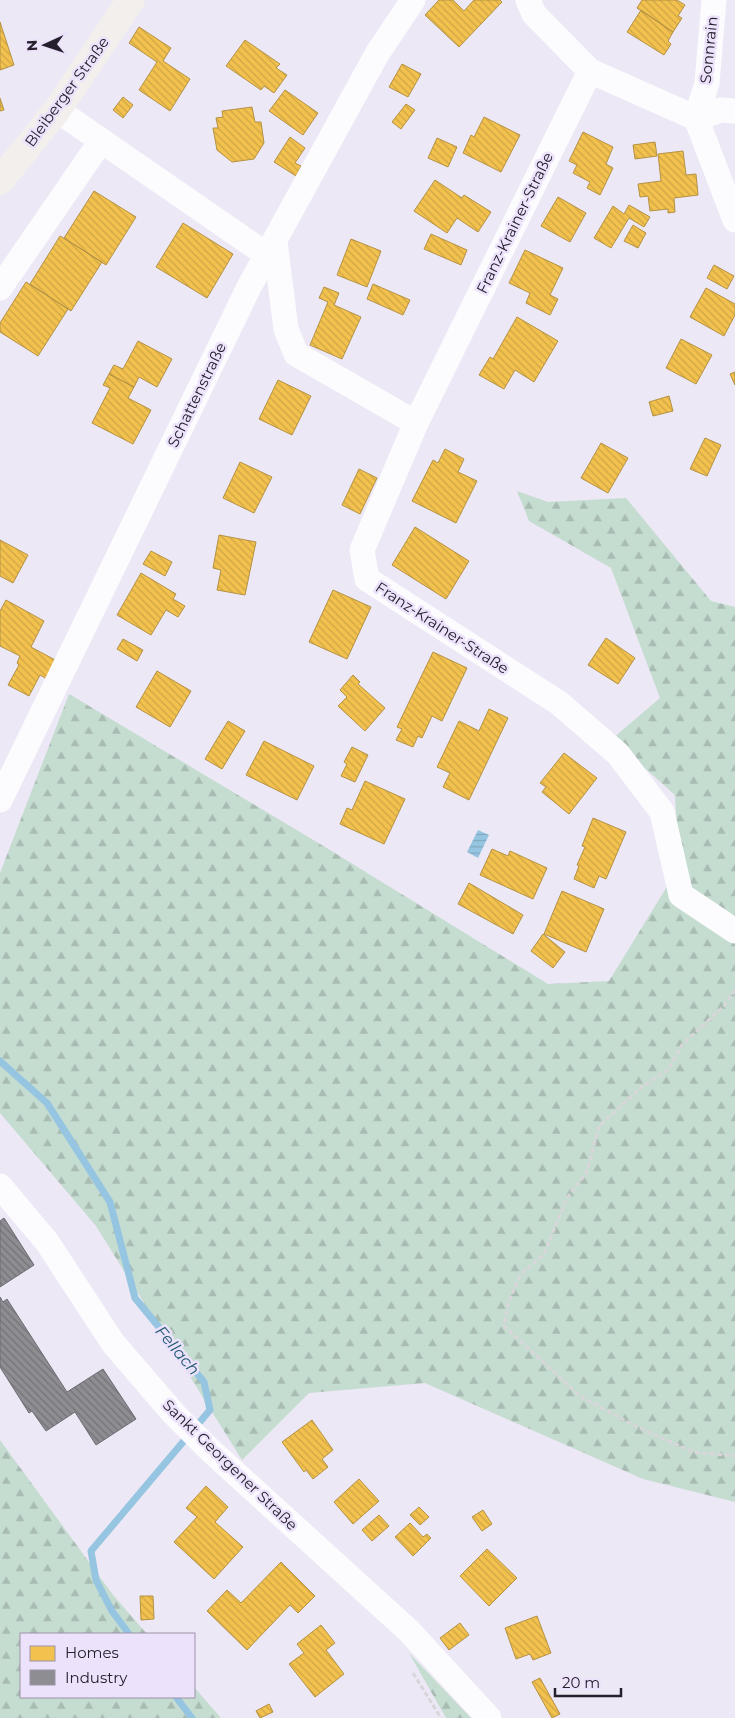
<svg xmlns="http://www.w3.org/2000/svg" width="735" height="1718" viewBox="0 0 735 1718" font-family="Montserrat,sans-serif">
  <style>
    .forest { fill: url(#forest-firs) }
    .water { fill: url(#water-rules) }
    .homes { fill: url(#homes-back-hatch); stroke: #b49144 }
    .industry { fill: url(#industry-back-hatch); stroke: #6e6c73 }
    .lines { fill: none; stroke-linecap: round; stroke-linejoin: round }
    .stream { stroke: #96c5e1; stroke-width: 7 }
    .path { stroke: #d8d6da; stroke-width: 3; stroke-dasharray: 5 2.5; stroke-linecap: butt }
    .minor { stroke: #fcfcfe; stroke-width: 25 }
    .major { stroke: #f2efec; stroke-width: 28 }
    .labels { text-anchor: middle; stroke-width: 5; stroke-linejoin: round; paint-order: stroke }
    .street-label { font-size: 15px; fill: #25202c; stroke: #ece2fb }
    .water-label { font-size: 16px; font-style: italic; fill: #245a73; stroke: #ece2fb }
  </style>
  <defs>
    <pattern id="forest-firs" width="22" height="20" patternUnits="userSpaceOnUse" patternTransform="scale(1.25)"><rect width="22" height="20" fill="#c5dcd0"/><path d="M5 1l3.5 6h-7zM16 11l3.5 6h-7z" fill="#a9bcb3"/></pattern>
    <pattern id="water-rules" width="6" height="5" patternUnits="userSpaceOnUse" patternTransform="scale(1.25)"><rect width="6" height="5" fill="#96c5e1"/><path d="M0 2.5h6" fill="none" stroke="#81a9c1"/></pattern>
    <pattern id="homes-back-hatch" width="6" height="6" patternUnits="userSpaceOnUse" patternTransform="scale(1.25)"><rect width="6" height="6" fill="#f2c14e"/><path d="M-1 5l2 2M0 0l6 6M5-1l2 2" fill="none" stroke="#cfa644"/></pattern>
    <pattern id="industry-back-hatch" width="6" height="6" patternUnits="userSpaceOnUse" patternTransform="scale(1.25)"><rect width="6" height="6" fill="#8d8d92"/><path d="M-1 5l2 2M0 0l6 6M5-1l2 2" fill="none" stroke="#737377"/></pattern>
  </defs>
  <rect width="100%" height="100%" fill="#ede8f5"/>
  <path class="forest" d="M517,491l31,11 78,-4 85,103 24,6v895l-92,-23 -218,-96 -116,10 -67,67 -146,-234 -96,-113v-240l69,-179 256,153 223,137 61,-3 70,-114 -4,-72 -63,-56 48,-41 -49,-130 -82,-47z
    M0,1440l113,155 34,39h-126v63h173v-10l27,31h-221z
    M409,1653l62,65h-25z"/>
  <path class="water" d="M478,830l11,5 -11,23 -11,-6z"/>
  <path class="homes" d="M439,0h14l11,11 10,-11h26l2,2 -43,45 -34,-32z
    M642,0h35l8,5 -7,11 4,2 -9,14 -36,-24z
    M641,10l32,22 -5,9 3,3 -7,11 -37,-23z
    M0,22l14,43 -14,5z
    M139,27l32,21 -8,13 27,18 -20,32 -31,-21 18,-28 -28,-19z
    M245,40l35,24 -4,4 11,7 -13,18 -10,-7 -3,4 -35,-24z
    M402,64l19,10 -13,23 -19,-10z
    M285,90l33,23 -15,22 -34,-24z
    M123,97l10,8 -10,13 -10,-8z
    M0,98l4,12 -4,1z
    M406,104l9,6 -14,19 -9,-7z
    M252,107l3,15h6l3,21 -10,16 -22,3 -15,-12 -4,-22h5l-2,-10 7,-1 -1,-6z
    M484,117l36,18 -19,37 -38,-19 8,-18 3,2z
    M583,132l30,15 -7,17 7,4 -13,27 -13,-7 3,-6 -17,-9 4,-8 -8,-4z
    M290,137l15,11 -10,15 6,3 -5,10 -22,-14z
    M437,138l20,9 -9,20 -20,-9z
    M655,142l2,14 -22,3 -2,-14z
    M683,151l3,24 10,-1 2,21 -24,3 1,14 -7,1v-4l-18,2 -2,-15 -8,1 -2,-13 23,-3 -3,-27z
    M435,180l27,18 2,-3 27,17 -13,20 -21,-14 -10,15 -33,-22z
    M94,191l42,26 -30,48 -42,-27z
    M558,197l28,16 -16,29 -29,-16z
    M629,205l21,12 -6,10 -15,-9 -18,30 -17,-10 19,-32 11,8z
    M183,223l50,31 -26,44 -51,-31z
    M633,225l13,8 -8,15 -14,-7z
    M431,234l36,16 -6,15 -37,-16z
    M60,236l42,26 -31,49 -41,-27z
    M351,239l30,12 -14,36 -30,-12z
    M525,250l38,18 -13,27 8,4 -8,16 -24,-12 4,-10 -21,-10z
    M714,265l20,11 -7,13 -20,-11z
    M26,282l42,27 -30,47 -38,-24v-9z
    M373,284l37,16 -7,15 -36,-16z
    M324,287l15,6 -5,12 27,12 -19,42 -32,-14 18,-43 -9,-4z
    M706,288l29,16v11l-11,21 -34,-19z
    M517,317l41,24 -24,41 -19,-12 -11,19 -25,-14 11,-18 3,2z
    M681,339l31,16 -16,29 -30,-16z
    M138,341l34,18 -15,28 -18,-10 -5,10 -25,-13 5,-9 9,4z
    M735,372v13l-5,-11z
    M109,374l25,13 -6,11 23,12 -18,34 -41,-21 18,-35 -7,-3z
    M278,380l33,16 -19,39 -33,-16z
    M669,396l4,15 -20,5 -4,-14z
    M705,438l16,7 -14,31 -17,-7z
    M601,443l27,15 -20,35 -27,-15z
    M445,449l19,10 -6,13 19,9 -21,42 -44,-22 21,-41 5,3z
    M240,462l32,15 -18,36 -31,-15z
    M359,469l18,9 -17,36 -18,-9z
    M415,527l54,34 -23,38 -54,-34z
    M219,535l37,7 -11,53 -28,-5 4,-20 -8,-2z
    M0,540l28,15 -15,28 -13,-7z
    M151,551l21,11 -7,14 -22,-12z
    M141,573l35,21 -3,5 12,7 -7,11 -12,-7 -15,25 -34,-20z
    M333,590l38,17 -24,52 -38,-17z
    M6,600l38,21 -13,26 26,14 -10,18 -7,-4 -11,21 -21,-11 11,-20 -2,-2 3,-7 -20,-10v-35z
    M606,638l29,20 -17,26 -30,-19z
    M123,639l20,11 -6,11 -20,-12z
    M433,652l34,16 -25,53 -10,-5 -10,22 -4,-2 -5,11 -17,-7 6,-11 -5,-2z
    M157,671l34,20 -21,36 -34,-20z
    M353,675l7,7 -2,2 27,24 -20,23 -27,-25 9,-9 -7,-7z
    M489,709l19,9 -39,82 -26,-13 7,-14 -13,-6 22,-46 20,10z
    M228,721l17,10 -23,38 -17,-10z
    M264,741l50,25 -17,34 -51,-25z
    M352,747l16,8 -13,27 -14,-6 6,-12 -3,-2z
    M564,753l33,25 -28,36 -27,-22 4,-5 -6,-4z
    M365,781l40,18 -21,45 -44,-20 7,-16 5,2z
    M593,818l33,14 -20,47 -7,-3 -5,12 -20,-9 5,-13 -2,-1 8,-18 -3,-1z
    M492,849l16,7 2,-5 37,17 -14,31 -53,-24z
    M469,883l54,32 -10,19 -55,-30z
    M562,891l42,18 -18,43 -42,-18z
    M543,934l22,18 -12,16 -22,-17z
    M312,1420l21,30 -11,9 6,8 -15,12 -7,-9 -2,2 -22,-30z
    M359,1479l20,22 -26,23 -19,-22z
    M206,1486l22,21 -13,15 28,25 -29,32 -40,-37 23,-25 -11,-9z
    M419,1507l10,10 -9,8 -10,-10z
    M483,1510l9,14 -10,7 -10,-14z
    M379,1515l10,11 -17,15 -10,-11z
    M410,1523l13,14 4,-3 4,4 -18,18 -18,-19z
    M487,1549l30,29 -28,28 -29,-30z
    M281,1562l34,34 -17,17 -8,-8 -43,45 -40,-39 20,-21 14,13z
    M140,1596h13l1,23 -13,1z
    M537,1616l14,37 -18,7 -3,-6 -14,5 -11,-31z
    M460,1623l9,12 -20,15 -9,-12z
    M321,1625l14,18 -9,7 18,24 -29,23 -26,-33 15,-11 -7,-9z
    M540,1678l20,36 -8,4 -20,-36z
    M269,1704l4,8 -13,6 -4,-7z"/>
  <path class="industry" d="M4,1218l30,47 -34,22v-66z
    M0,1297l3,5 4,-3 60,93 36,-23 33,50 -40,26 -21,-33 -29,19 -14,-20 -3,2 -29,-46z"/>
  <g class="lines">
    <path class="stream" d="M0,1061l47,42 63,99 25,96 69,84 6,28 -119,141 5,29 16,31 17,23
      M176,1697l16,21"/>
    <path class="path" d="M735,990l-11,16 -42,39 -14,25 -25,16 -44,40 -12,46 -20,26 -23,56 -23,20 -13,29 -4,23 76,70 55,30 58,26 42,4
      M413,1673l28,45"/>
    <path class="minor" d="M528,0l6,14 56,57 106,47 39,102
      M590,71l-174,352 -54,127 5,29 192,124 59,51 44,58 19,83 54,36
      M57,110l210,145
      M696,118l11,-35 7,-83
      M696,118l25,-8 14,1
      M275,242l11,87 10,25 120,69
      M0,288l101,-147
      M0,800l249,-513 128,-233 36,-54
      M0,1186l47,56 66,101 61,71 37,37 198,180 80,87"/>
    <path class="major" d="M0,181l57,-71 74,-110"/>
  </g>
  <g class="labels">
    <g class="street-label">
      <text transform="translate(709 50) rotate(-84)" y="5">Sonnrain</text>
      <text transform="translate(67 92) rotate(-54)" y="5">Bleiberger Straße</text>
      <text transform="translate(515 223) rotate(-64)" y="5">Franz-Krainer-Straße</text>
      <text transform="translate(197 395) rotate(-64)" y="5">Schattenstraße</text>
      <text transform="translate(442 628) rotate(33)" y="5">Franz-Krainer-Straße</text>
      <text transform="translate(230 1465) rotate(44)" y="5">Sankt Georgener Straße</text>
    </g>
    <g class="water-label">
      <text transform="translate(178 1350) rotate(50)" y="6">Fellach</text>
    </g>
  </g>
  <rect x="20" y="1633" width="175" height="65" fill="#ece2fb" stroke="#9c94a8"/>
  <rect x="30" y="1646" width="25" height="15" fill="#f2c14e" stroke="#9c94a8"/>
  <text x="65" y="1658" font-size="15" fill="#25202c">Homes</text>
  <rect x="30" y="1670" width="25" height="15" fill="#8d8d92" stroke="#9c94a8"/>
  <text x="65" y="1683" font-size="15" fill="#25202c">Industry</text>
  <g transform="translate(45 45) rotate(267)" stroke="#ece2fb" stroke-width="4" paint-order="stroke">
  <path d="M0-4L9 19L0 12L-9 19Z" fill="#25202c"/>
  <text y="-8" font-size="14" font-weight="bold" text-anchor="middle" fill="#25202c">N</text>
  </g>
  <path d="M555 1688v8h66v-8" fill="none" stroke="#25202c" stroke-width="2.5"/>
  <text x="562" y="1688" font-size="15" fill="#25202c" stroke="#ece2fb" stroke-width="4" paint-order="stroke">20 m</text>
</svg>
